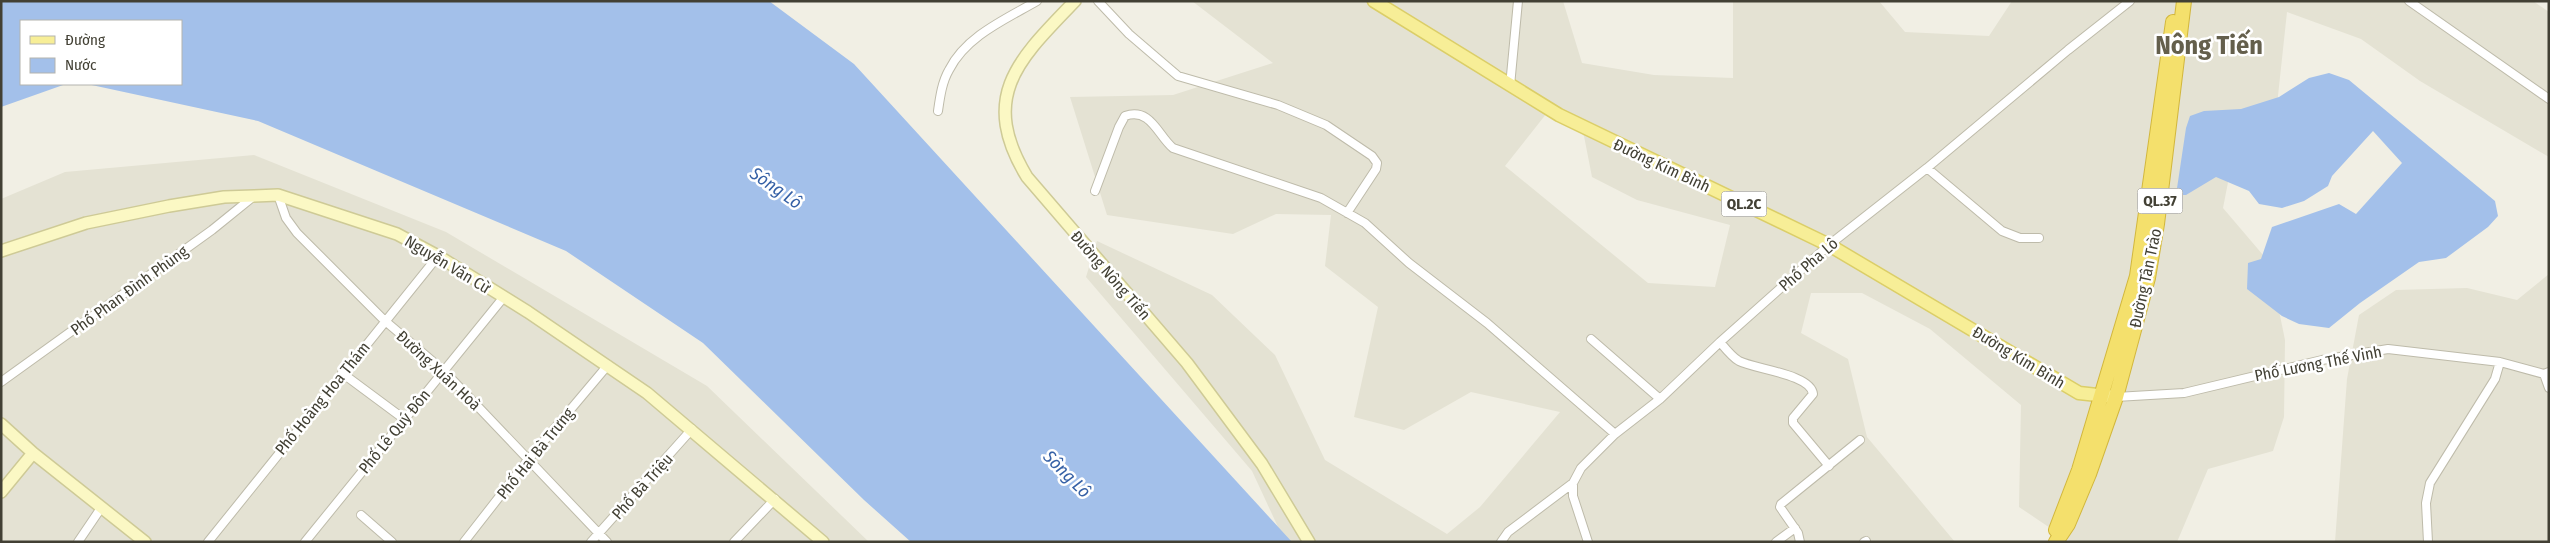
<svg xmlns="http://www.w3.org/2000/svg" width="2550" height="543" viewBox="0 0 2550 543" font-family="'Fira Sans Condensed',sans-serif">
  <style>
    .residential { fill: #e4e2d3; fill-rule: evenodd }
    .water { fill: #a3c0ea }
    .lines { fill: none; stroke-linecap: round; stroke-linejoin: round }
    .street-casing { stroke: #bebbaa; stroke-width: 10 }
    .secondary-casing { stroke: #ceca96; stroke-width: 14 }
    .primary-casing { stroke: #dbce68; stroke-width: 15 }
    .highway-casing { stroke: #d2b73d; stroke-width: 16 }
    .street { stroke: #fff; stroke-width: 8 }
    .secondary { stroke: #fbf8c4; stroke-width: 11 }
    .primary { stroke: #f7ee97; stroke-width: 12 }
    .highway { stroke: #f4e06c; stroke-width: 14 }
    .labels { text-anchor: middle; stroke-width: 5; stroke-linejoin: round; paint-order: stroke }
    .shield { fill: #fff; stroke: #7b7971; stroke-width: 1 }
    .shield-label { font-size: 15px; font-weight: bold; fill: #424034 }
    .street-label { font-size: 16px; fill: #424034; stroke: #fff }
    .water-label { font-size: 18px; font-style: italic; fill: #3661a6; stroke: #fff }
    .town-label { font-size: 26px; font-weight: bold; fill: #645f4c; stroke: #fff }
  </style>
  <rect width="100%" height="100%" fill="#f1efe4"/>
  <path class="residential" d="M1192,1h371l19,62 72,12 79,3v-77h146l26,31 84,4 23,-35h521l16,11v145l-129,-76 -59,-42 -74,-27 -10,93 -39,26 -15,77 46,54 16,78 -1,77 -11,34 -65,18 -31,73h-106l-52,-35 2,-102 -91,-76 -68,-36h-51l-10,40 47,26 19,78 88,105h-670l-33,-71 -166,-194 11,-36 115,54 63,60 50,105 122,74 33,-27 80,-95 -89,-20 -67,38 -50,-13 24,-110 -53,-41 6,-51 -55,-1 -43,20 -126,-19 -37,-118 103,-2 100,-32zM1554,104l30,32 8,41 45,23 93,25 -15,62 -67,-4 -143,-117z
    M254,155l192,77 261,154 162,156h-868v-343l64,-27z
    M2549,274v268h-214l12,-163 12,-64 37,-25 71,-2 50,12z"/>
  <path class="water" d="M1,1h768l85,63 438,478h-381l-47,-42 -161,-157 -137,-92 -308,-130 -171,-37h94v-63h-160v63h45l-65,23z
    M2329,73l20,7 146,121 3,15 -10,11 -42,31 -27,4 -59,41 -31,25 -30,-4 -17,-8 -35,-27 1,-26 13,-4 11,-32 67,-23 17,10 46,-51 -29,-32 -41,45 -4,10 -24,15 -22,7 -23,-4 -10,-13 -33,-14 -30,18h-10l10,-67 4,-12 14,-5 37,-2 38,-12 30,-19z"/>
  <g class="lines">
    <g class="street-casing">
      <path id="street" d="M1098,1l31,33 49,42 100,29 48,20 46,31 5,7 -1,6 -29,44
        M2409,1l140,98
        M1510,86l8,-85
        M938,111c2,-14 4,-29 11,-41 17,-34 57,-51 88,-69
        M1927,168l75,63 18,7h19
        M1095,191l24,-64 6,-11c26,-9 33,20 48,32l148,50 44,25 44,40 78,60 128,111
        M278,195l8,23 11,15 87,87 60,51 163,171
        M1591,339l69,60
        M1720,342c5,6 12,15 19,19 15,8 72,13 74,33l-20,24v5l36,43
        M342,373l62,46
        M2544,374l5,14
        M1,382l211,-152 42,-34
        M2116,397l68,-4 138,-33 66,-11 112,13 44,12 5,-2
        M1573,483v13l15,46
        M361,515l31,27
        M78,542l23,-34
        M208,542l230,-286
        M305,542l198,-244
        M464,542l64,-82 80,-95
        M591,542l101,-113
        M734,542l41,-43
        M1501,542l7,-10 65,-49 8,-15 34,-34 45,-35 60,-57 109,-97 98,-77 141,-118 62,-49
        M1776,542l19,-14
        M1800,542l-2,-9 -18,-26 1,-3 79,-64
        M1864,542l2,-1
        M2428,542l-2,-39 4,-20 65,-104 5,-17"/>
    </g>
    <g class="secondary-casing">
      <path id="secondary" d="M1075,1c-56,58 -97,95 -48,176l160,186 75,101 47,78
        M1,251l85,-28 83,-17 55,-9 30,-1 24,-1 119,39 41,22 90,56 119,81 176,149
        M1,424l32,29 112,89
        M1,492l32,-39"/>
    </g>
    <g class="primary-casing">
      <path id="primary" d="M1374,1l185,114 270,130 250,148 37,4"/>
    </g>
    <g class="highway-casing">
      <path id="highway" d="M2056,530l23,-60 58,-194 36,-254
        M2056,542l12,-18 21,-50 27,-77 32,-119 9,-54 27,-223"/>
    </g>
    <use href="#street" class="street"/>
    <use href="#secondary" class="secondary"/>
    <use href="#primary" class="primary"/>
    <use href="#highway" class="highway"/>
  </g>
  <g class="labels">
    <g class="shield">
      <rect x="2137.5" y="188.5" width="45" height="25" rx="4"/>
      <rect x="1721.5" y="191.5" width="45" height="25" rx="4"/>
    </g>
    <g class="shield-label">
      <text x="2160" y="206">QL.37</text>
      <text x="1744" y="209">QL.2C</text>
    </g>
    <g class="street-label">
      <text transform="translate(1662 165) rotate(25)" y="6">Đường Kim Bình</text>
      <text transform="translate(448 264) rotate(31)" y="6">Nguyễn Văn Cừ</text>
      <text transform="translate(1808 264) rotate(-41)" y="6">Phố Pha Lô</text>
      <text transform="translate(1111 275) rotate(49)" y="6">Đường Nông Tiến</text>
      <text transform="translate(2145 278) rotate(-78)" y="6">Đường Tân Trào</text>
      <text transform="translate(129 290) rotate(-36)" y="6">Phố Phan Đình Phùng</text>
      <text transform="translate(2019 357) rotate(31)" y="6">Đường Kim Bình</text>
      <text transform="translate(2318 363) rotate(-11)" y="6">Phố Lương Thế Vinh</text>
      <text transform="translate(439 370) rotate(43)" y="6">Đường Xuân Hoà</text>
      <text transform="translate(322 398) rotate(-51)" y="6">Phố Hoàng Hoa Thám</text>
      <text transform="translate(394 431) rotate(-51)" y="6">Phố Lê Quý Đôn</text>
      <text transform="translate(535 453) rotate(-51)" y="6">Phố Hai Bà Trưng</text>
      <text transform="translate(642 486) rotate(-48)" y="6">Phố Bà Triệu</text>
    </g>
    <g class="water-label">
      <text transform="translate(776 188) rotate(35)" y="6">Sông Lô</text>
      <text transform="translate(1067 474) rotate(45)" y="6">Sông Lô</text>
    </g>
    <g class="town-label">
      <text x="2209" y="54">Nông Tiến</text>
    </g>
  </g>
  <rect width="2550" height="543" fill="none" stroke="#424034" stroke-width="5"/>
  <rect x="20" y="20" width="162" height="65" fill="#ffffff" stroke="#b3b3ae"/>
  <rect x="30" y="36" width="25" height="8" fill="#f7ee97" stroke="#b3b3ae"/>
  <text x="65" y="45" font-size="15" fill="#424034">Đường</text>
  <rect x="30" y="58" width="25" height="15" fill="#a3c0ea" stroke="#b3b3ae"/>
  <text x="65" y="70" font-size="15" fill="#424034">Nước</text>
</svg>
